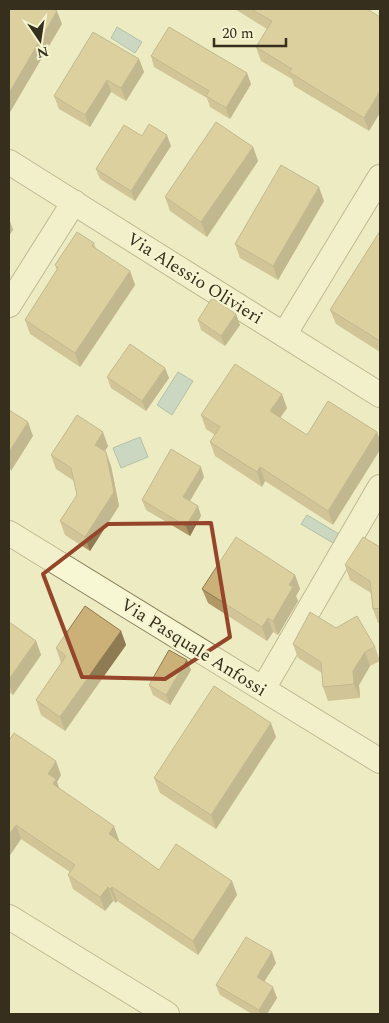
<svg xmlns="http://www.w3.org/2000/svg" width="389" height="1023" viewBox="0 0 389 1023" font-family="Spectral,serif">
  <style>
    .water { fill: #a3bfbe; stroke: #6b8c8d }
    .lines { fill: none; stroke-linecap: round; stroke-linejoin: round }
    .street-casing { stroke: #867d59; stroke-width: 26 }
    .street { stroke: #f8f7d4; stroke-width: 24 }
    .wall { fill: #af9766 }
    .shaded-wall { fill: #8e7b53 }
    .building { fill: #cbb077; stroke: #8e7b53 }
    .marked { fill: none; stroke: #94452a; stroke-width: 4; stroke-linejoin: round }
    .labels { text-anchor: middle; stroke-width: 4.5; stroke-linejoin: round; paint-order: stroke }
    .street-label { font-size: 18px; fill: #362f1d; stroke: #f5f4d0 }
  </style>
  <rect width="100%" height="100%" fill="#edebc1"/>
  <path class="water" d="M117,27l25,15 -7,11 -24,-15z
    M178,372l15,9 -21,34 -15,-10z
    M140,437l8,20 -27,11 -8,-20z
    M307,515l32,19 -6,9 -32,-19z"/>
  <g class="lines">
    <g class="street-casing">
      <path id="street" d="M9,162l371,233
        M9,305l65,-103
        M284,335l96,-158
        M9,533l371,228
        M263,689l117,-202
        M9,917l158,97"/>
    </g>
    <use href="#street" class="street"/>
  </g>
  <path class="wall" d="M235,9h132l2,122 -75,-45 -2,-7 -31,-18 -5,-14 11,-18z
    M151,56l100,28 -21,35 -20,-12 -3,-9 -53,-31z
    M139,59l5,13 -18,29 -15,-9 -21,35 -31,-18 -5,-13z
    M142,136l29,10 -36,55 -35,-22 -4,-10z
    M253,147l5,14 -51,76 -37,-26 -5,-14z
    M324,201l-46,79 -38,-22 -5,-14z
    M380,231v121l-44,-28 -6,-14z
    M94,243l2,6 34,22 5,14 -55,82 -50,-33 -5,-14 32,-50 -2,-5z
    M236,314l4,11 -15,21 -24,-16 -3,-10z
    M165,368l4,10 -23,33 -35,-23 -4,-11z
    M287,408l-7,10 27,17 26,90 -68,-44 -3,6 -47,-31 -5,-14 5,-7 -9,-6 -5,-14z
    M108,446l-3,5 6,15 8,40 -29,45 -25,-16 -5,-14 17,-26 -3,-14 -18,-12 -5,-14z
    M204,477l-14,24 8,5 3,10 -11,20 -44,-26 -4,-10z
    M380,547v76h-2l-5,-14 -2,-16 -21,-13 -5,-15z
    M295,575l5,14 -4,7 2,5 -20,34 -5,-3 -6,9 -59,-38 -6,-14z
    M9,622l27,19 5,14 -28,40 -4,-3z
    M336,628l39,19 5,14 -10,5 -11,19 1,13 -32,3 -5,-14 -1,-14 -24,-15 -5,-14z
    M121,631l5,14 -61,86 -24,-16 -5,-15 25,-37 -5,-15z
    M187,660l4,10 -21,35 -17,-10 -4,-10z
    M276,737l-60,92 -56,-36 -6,-15z
    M9,740l52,35 -4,7 2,6 60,52 -1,1 41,29 73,11 5,14 -39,60 -81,-54 -1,2 -3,-2 -8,10 -32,-22 -5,-14 2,-3 -49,-33 -11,16h-1z
    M276,963l-12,19 13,16 -10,16h-15l-32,-19 -4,-10z"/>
  <path class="shaded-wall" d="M57,11l5,13 -53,90v-21z
    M139,59l5,13 -18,29 -5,-13z
    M247,73l4,11 -21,35 -4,-11z
    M107,80l4,12 -21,35 -5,-12z
    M380,91v22l-11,18 -5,-13z
    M167,135l4,11 -36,55 -4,-10z
    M253,147l5,14 -51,76 -6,-15z
    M319,187l5,14 -46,79 -5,-14z
    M9,218l4,12 -4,6z
    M130,271l5,14 -55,82 -5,-14z
    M236,314l4,11 -15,21 -4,-10z
    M165,368l4,10 -23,33 -4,-10z
    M282,394l5,14 -12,17 -5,-14z
    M28,422l5,14 -22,35 -2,-5v-14z
    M103,432l5,14 -8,13 -5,-14z
    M377,432l3,8v10l-47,75 -5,-14z
    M106,452l5,14 8,40 -29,45 -5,-14z
    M201,467l3,10 -18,30 -3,-10z
    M260,467l5,14 -3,6 -5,-15z
    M198,506l3,10 -11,20 -4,-10z
    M295,575l5,14 -4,7 2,5 -20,34 -5,-14 16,-36z
    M268,618l5,14 -6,9 -5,-14z
    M121,631l5,14 -61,86 -5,-14z
    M36,641l5,14 -28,40 -4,-11v-5z
    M365,652l5,14 -11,19 1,13 -6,-14 -1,-13z
    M187,660l4,10 -21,35 -4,-10z
    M271,723l5,14 -60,92 -5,-14z
    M56,761l5,14 -4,7 4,11 -3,5 -10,-24z
    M16,825l5,14 -11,16 -1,-2v-18z
    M114,826l5,14 -5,8 -5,-14z
    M232,881l5,14 -39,60 -5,-14z
    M108,887l5,14 -8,10 -5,-14z
    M112,887l5,14 -1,2 -6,-14z
    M272,952l4,11 -16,25 -3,-11z
    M273,987l4,11 -10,16h-7l-1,-4z"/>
  <path class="building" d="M9,9h44l4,2 -48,82z
    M251,9h116l13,8v74l-16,27 -75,-46 3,-3 -36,-22 16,-26z
    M169,27l78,46 -21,35 -20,-12 3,-5 -58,-35z
    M93,32l46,27 -18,29 -14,-8 -22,35 -31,-19z
    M216,122l37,25 -52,75 -36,-25z
    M149,124l18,11 -36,56 -35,-22 28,-44 18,11z
    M281,165l38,22 -46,79 -38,-22z
    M380,231v110l-50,-31z
    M77,232l17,11 -2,3 38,25 -55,82 -50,-33 33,-52 -3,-3z
    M212,298l24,16 -15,22 -23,-16z
    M130,344l35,24 -23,33 -35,-24z
    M235,364l47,30 -12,17 37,24 21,-34 49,31 -49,79 -68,-44 -3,5 -47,-30 10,-15 -19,-12z
    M9,410l19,12 -19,30z
    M77,415l26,17 -8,13 11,7 8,40 -29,45 -25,-16 17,-26 -6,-27 -20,-13z
    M171,449l30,18 -18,30 15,9 -12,20 -44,-26z
    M236,537l59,38 -6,10 4,2 -20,34 -5,-3 -6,9 -60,-38z
    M363,537l17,10v61l-7,1 -3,-28 -25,-16z
    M85,606l36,25 -61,86 -24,-17 30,-44 -10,-8z
    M310,612l26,16 21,-12 18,31 -10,5 -12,19 1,13 -31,3 -2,-25 -28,-18z
    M9,622l27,19 -27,38z
    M169,650l18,10 -21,35 -17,-10z
    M214,686l57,37 -60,92 -57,-37z
    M14,733l42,28 -8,13 8,5 -3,5 61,42 -5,8 50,36 17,-26 56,37 -39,60 -81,-54 -2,2 -2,-2 -8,10 -32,-22 7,-10 -59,-40 -7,10v-95z
    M246,937l26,15 -15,25 16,10 -14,23 -43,-25z"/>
  <path d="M0 0H389V1023H0ZM211,523l19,114 -65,42 -83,-2 -39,-103 65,-50z" fill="#edebc1" fill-opacity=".55" fill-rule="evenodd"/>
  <path class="marked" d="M211,523l19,114 -65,42 -83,-2 -39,-103 65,-50z"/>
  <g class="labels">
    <g class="street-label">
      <text transform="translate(195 278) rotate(32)" y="6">Via Alessio Olivieri</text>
      <text transform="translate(194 647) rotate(32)" y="6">Via Pasquale Anfossi</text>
    </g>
  </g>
  <rect width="389" height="1023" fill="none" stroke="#362f1d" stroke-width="20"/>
  <g transform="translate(40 40) rotate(167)" stroke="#f5f4d0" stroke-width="4" paint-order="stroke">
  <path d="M0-4L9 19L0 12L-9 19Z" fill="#362f1d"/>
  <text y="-8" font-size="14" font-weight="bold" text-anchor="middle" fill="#362f1d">N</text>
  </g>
  <path d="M214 38v8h72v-8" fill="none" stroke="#362f1d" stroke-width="2.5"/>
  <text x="222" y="38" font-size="15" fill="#362f1d" stroke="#f5f4d0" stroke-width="4" paint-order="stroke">20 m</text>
</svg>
